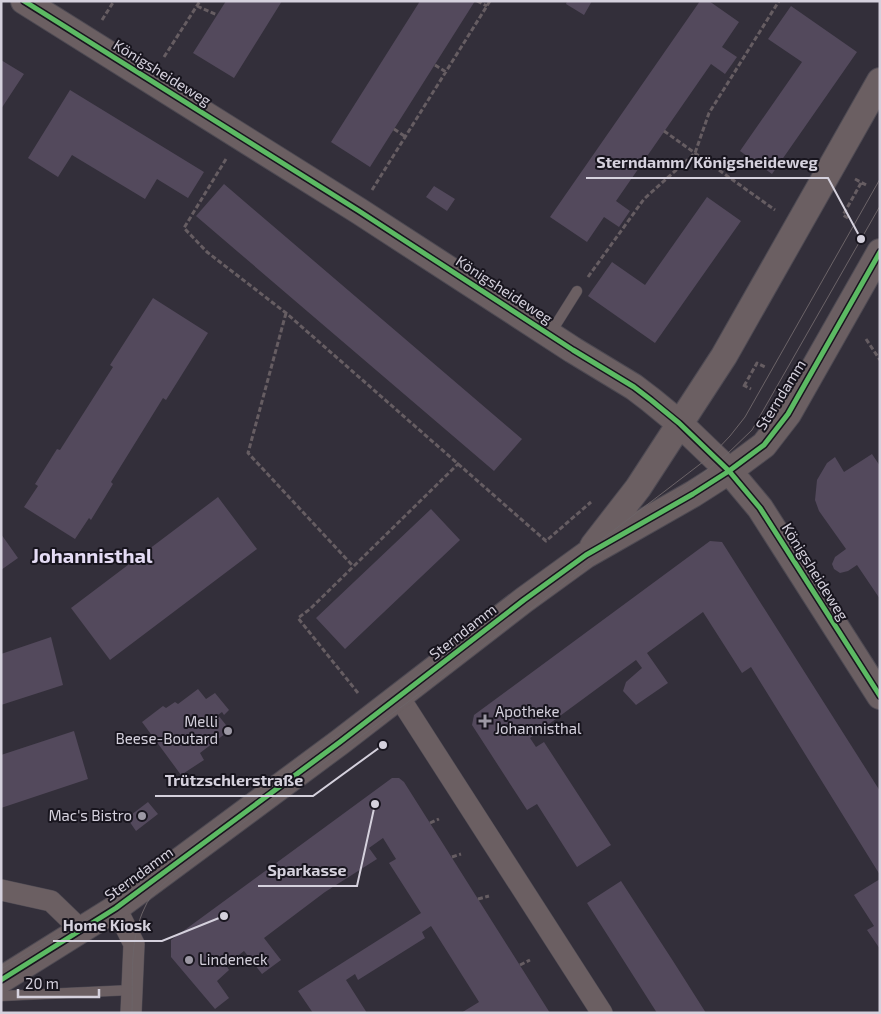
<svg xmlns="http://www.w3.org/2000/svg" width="881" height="1014" viewBox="0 0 881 1014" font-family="'Exo 2',sans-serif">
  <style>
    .building { fill: #53495c }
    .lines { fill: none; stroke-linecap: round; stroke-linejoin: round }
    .service-casing { stroke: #4e4a53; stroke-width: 11 }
    .minor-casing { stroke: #4e4a53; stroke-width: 22 }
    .tertiary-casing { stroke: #4e4a53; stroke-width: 28 }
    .path { stroke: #665d62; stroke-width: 3; stroke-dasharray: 5 2.5; stroke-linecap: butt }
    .service { stroke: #6b5f62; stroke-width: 10 }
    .minor { stroke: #6b5f62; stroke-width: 21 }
    .tertiary { stroke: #6b5f62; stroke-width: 26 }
    .tram { stroke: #6c6468; stroke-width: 1 }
    .cycleway-casing { stroke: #18151e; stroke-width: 8 }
    .cycleway { stroke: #5cba63; stroke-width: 5 }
    .poi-dot { fill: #9c98a4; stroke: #18151e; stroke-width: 2 }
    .labels { text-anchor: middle; stroke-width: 4; stroke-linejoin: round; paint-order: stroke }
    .street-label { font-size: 15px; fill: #d5d1dd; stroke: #18151e }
    .poi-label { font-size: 15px; fill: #d5d1dd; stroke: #18151e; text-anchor: start }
    .district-label { font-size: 20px; font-weight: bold; fill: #e5dcf5; stroke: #18151e }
    .leader { fill: none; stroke: #d5d1dd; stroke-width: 2 }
    .callout-dot { fill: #d5d1dd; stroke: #18151e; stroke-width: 2 }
    .callout-label { font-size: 16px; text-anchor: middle; font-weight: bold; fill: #d5d1dd; stroke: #18151e; stroke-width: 4; stroke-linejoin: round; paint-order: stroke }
  </style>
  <rect width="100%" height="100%" fill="#332f3a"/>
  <path class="building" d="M226,1h56l-48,77 -41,-25z
    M420,1h55l-105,166 -39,-25z
    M567,1h25l-8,14 -18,-11z
    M700,1h9l30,21 -17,25 15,10 -12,17 -14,-10 -95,137 14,10 -11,16 -15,-10 -17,25 -37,-25z
    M791,6l66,46 -85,122 -32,-23 62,-89 -34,-23z
    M1,60l23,14 -23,35z
    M70,90l134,82 -16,26 -31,-19 -12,20 -73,-44 -14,22 -30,-19z
    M224,184l298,255 -28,32 -298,-255z
    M434,186l21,13 -8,12 -21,-14z
    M707,197l34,24 -86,122 -67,-47 24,-34 33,23z
    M153,298l55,35 -42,67 -3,-2 -52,84 2,2 -22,36 -2,-2 -14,21 -51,-32 14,-21 -3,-2 22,-35 3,1 53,-83 -3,-2z
    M872,454l8,12v133l-23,-34 -9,6 -8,2 -6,-4 -2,-5 3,-7 11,-8 -27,-38 -4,-11 2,-20 10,-17 8,-6 9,15z
    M218,497l39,52 -147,111 -39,-52z
    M431,509l29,31 -115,109 -29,-31z
    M1,534l17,24 -17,12z
    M710,541l12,1 158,249v84l-129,-208 -9,6 -39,-61 -56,41 21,30 -32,22 -13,-14 3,-9 16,-14 -6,-8 -106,78 6,9 8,-5 67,103 -34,22 -40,-63 -10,6 -55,-85 2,-10z
    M51,637l12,48 -62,20v-51z
    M198,689l8,10 9,-6 14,17 -5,5 -2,-3 -4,3 12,15 -30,23 4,7 -23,15 -39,-53 21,-16 3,2 9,-6 3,2z
    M74,731l14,48 -87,29v-53z
    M392,778h7l5,4 146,231h-89l18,-11 -48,-76 -9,6 3,6 -67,42 -3,-6 -9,6 21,33h-54l-15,-22 123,-78 -32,-50 7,-4 -13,-21 -14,10 8,11 -52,33 -61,46 17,22 -19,14 -18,-23 -18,14 3,5 -12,11 12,17 -14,11 -44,-52v-17z
    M148,802l10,12 -22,17 -9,-13z
    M880,879v70l-13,-19 7,-4 -20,-31z
    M621,881l52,80 33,52h-49l-70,-110z"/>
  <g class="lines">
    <g class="service-casing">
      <path id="service" d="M550,334l27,-43
        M1,996l131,-6"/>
    </g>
    <g class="minor-casing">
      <path id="minor" d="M399,697l203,316
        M1,890l50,11 30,29
        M116,908l18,36 -3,69"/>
    </g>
    <g class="tertiary-casing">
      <path id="tertiary" d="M24,1l335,210 214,139 61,37 17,13 28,23 50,48 31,37 120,188
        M593,546l45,-58 86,-132 156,-275
        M1,980l115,-72 224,-166 184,-142 62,-45 107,-61 36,-23 35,-26 24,-31 92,-162"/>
    </g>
    <path class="path" d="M477,1l10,5
      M197,6l20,9
      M102,20l12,-19
      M164,57l36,-56
      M435,65l11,7
      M394,129l12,8
      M664,131l111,79
      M226,159l-42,69 23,24 79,61 260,228 45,-39
      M855,179l13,7
      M372,190l118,-189
      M848,218l-5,-3 18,-32
      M588,277l56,-78 51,-46 14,-40 70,-112
      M286,313l-38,140 105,113
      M866,339l14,21
      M743,385l8,4
      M744,386l13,-23 8,4
      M358,693l-60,-75 12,-9 149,-146
      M430,823l9,-4
      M452,857l9,-3
      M478,899l11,-3
      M520,965l10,-5"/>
    <use href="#service" class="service"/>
    <use href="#minor" class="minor"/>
    <use href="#tertiary" class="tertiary"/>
    <path class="tram" d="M1,969l104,-61 65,-45 109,-85 313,-231 120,-92 18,-19 15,-19 135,-238
      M132,1013c1,-35 -3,-74 13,-106 5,-12 16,-21 25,-29l115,-87 119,-86 127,-96 195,-154 26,-25 128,-224"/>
    <g class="cycleway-casing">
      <path id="cycleway" d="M24,1l335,210 214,139 61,37 17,13 28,23 50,48 31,37 120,188
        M1,980l115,-72 224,-166 184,-142 62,-45 107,-61 36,-23 35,-26 24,-31 92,-162"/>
    </g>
    <use href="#cycleway" class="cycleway"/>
  </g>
  <g class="poi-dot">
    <path d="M482.5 713.5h5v5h5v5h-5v5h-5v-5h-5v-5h5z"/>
    <circle cx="228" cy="731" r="5"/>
    <circle cx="142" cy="816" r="5"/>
    <circle cx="189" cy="960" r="5"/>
  </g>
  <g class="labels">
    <g class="street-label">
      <text transform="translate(162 73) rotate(32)" y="5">Königsheideweg</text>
      <text transform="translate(504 290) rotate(33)" y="5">Königsheideweg</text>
      <text transform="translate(781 395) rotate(-58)" y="5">Sterndamm</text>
      <text transform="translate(815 572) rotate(58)" y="5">Königsheideweg</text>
      <text transform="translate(463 632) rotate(-38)" y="5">Sterndamm</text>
      <text transform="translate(139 874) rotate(-36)" y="5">Sterndamm</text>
    </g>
    <g class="poi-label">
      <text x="495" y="717">Apotheke<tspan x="495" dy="17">Johannisthal</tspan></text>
      <text x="218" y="727" text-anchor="end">Melli<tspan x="218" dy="17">Beese-Boutard</tspan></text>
      <text x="132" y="821" text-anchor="end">Mac's Bistro</text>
      <text x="199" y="965">Lindeneck</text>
    </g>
    <g class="district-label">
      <text x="92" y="563">Johannisthal</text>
    </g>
  </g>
  <path class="leader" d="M861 239L828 178H586M383 745L313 796H155M375 804L357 886H258M224 916L162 941H53"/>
  <g class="callout-dot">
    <circle cx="861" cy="239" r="5"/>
    <circle cx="383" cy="745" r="5"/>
    <circle cx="375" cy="804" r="5"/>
    <circle cx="224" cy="916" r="5"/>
  </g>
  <g class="callout-label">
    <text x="707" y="168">Sterndamm/Königsheideweg</text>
    <text x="234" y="786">Trützschlerstraße</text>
    <text x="307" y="876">Sparkasse</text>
    <text x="107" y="931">Home Kiosk</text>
  </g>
  <rect width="881" height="1014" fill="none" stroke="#d5d1dd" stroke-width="5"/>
  <path d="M18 989v8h81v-8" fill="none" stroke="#d5d1dd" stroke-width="2.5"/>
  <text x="25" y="989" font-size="15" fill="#d5d1dd" stroke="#18151e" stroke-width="4" paint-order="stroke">20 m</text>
</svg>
